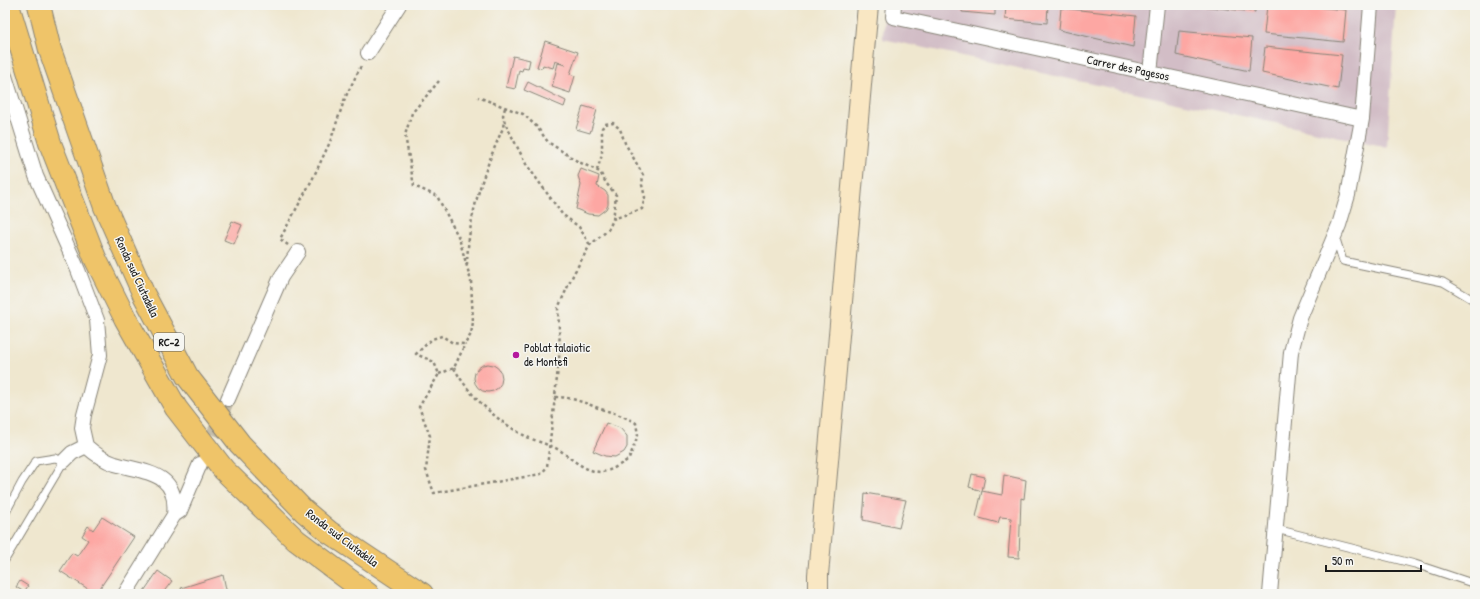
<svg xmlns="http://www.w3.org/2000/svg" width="1480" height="599" viewBox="0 0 1480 599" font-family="'Patrick Hand',sans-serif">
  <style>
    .industrial { fill: #d2bdc6 }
    .building { fill: #fda7a3 }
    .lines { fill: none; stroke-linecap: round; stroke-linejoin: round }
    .street-tunnel { stroke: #c5beab; stroke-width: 14; stroke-dasharray: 14 7; stroke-linecap: butt }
    .lane-casing { stroke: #868276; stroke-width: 9 }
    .street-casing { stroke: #868276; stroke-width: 16 }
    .secondary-casing { stroke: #868276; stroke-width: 22 }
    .primary-casing { stroke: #868276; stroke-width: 24 }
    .path { stroke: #868276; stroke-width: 2.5; stroke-dasharray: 3 3; stroke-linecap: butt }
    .lane { stroke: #fff; stroke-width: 7 }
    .street { stroke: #fff; stroke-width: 14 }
    .secondary { stroke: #f9e7c3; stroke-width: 20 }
    .primary { stroke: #efc469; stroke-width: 22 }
    .poi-dot { fill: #b5179e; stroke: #f6f6f2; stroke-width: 1.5 }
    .labels { text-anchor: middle; stroke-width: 3; stroke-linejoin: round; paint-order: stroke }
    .shield { fill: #f6f6f2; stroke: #5d5d5c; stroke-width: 1 }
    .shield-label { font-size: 11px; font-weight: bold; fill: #1c1c1c }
    .street-label { font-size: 12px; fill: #1c1c1c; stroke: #f6f6f2 }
    .poi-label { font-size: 12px; fill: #1c1c1c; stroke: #f6f6f2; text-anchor: start }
  </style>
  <rect width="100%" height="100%" fill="#f6f6f2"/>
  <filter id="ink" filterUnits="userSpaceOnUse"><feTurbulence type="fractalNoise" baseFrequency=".025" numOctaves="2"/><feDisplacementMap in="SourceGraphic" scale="8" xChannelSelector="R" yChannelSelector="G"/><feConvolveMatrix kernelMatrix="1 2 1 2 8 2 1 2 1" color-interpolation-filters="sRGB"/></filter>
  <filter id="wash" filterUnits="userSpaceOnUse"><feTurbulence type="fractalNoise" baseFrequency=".012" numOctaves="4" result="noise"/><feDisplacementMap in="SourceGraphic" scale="16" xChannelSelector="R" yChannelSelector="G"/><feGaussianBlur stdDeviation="0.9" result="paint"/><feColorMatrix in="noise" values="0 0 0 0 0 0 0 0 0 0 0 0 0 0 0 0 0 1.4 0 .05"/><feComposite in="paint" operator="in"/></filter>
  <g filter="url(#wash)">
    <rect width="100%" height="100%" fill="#efe7cf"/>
    <path class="industrial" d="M884,5h512l-9,142 -504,-108z"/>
    <g id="blocks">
      <path class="building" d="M938,5h57v10l-33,-3v-4z
        M1006,5h42l-1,18 -42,-4z
        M1191,5h64v7z
        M1267,5h28l51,5 -3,32 -79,-8z
        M1061,8l75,8 -3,31 -74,-17z
        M1179,31l73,7 -3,33 -73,-16z
        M545,41l33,11 -8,22 5,2 -5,17 -18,-6 6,-24 8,2 -11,-4 -2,7 -10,-3 -1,3 -5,-1z
        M1265,47l77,8 -4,34 -76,-16z
        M513,56l17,4 -2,9 -5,-1 -1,3 -3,-1 -4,19 -9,-2z
        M528,82l38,19 -2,6 -40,-17z
        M583,106l14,4 -7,23 -14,-4z
        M581,169l18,7 -2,10 8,5 3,4v10l-2,4 -8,6 -10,-1 -12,-5 5,-24 -3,-9z
        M232,221l10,4 -8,19 -10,-4z
        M474 378a14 14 0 1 1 28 0a14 14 0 1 1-28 0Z
        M606,423l14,5 7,8v11l-3,5 -9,5 -10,-1 -12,-5z
        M972,474l13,3 -3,14 -13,-4z
        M1004,475l22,5 -2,19 -3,-1 -2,60 -11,-1 3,-39 -11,-1 -2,6 -22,-6 6,-26 20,4z
        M865,493l41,7 -7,28 -36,-8z
        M102,517l32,20 -38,57 -36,-23 12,-18 5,3 11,-16 -6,-4 6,-10 5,4z
        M158,571l14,10 -10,13h-20z
        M223,575l4,19h-44l-2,-6z
        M20,581l8,5 -4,6 -8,-5z"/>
    </g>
  </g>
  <g filter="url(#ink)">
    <use href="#blocks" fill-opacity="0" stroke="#868276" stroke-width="1"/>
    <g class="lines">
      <path class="street-tunnel" d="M205,454l23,-55"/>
      <g class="lane-casing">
        <path id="lane" d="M1335,236l8,25 100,21 32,19
          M5,514l17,-32 14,-21 19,-3 9,3 -59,99
          M1276,529l139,35 60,20"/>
      </g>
      <g class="street-casing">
        <path id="street" d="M894,5l-1,12 469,102
          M368,53l31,-48
          M1150,73l7,-68
          M5,76l31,100 42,94 19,50 3,35 -16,60 -2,13 4,18
          M228,399l53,-122 17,-25
          M64,461l8,-8 14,-7c9,8 17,14 29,18 31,9 64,8 59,51l-49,79
          M174,515l6,-4 20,-47
          M1270,594l21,-242 9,-34 39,-93 9,-30 14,-76 9,-114"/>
      </g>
      <g class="secondary-casing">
        <path id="secondary" d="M818,594v-19l50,-570"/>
      </g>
      <g class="primary-casing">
        <path id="primary" d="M8,5l42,138 45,115 30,60 51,90 48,62 72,70 72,54
          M39,5l11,45 55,157 39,88 43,81 53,68 64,67 25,21 93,62"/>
      </g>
      <path class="path" d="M439,81l-27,32 -7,22 9,51 23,10 22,42 12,43 2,41 -2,12 -6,10 -12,-1 -11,-7 -10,3 -16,15 18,8 5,12 -20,33 11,29 -4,34 8,23 107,-19 6,-7 8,-70
        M505,108l-2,7 2,8 21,41 36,50 17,13 11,18
        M597,170l5,-15v-27l3,-4 8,-1 7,6 5,14 18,32 -1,10 3,12 -3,12 -29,10
        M288,245l-8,-6 33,-61 17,-36 15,-44 17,-34
        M467,265c1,-49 16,-92 36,-137l1,-8
        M454,368c17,30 43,53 73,69 11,5 24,8 34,14 12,9 25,21 41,21 9,-1 19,-8 27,-13l9,-24 -2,-12c-12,-7 -22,-10 -35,-14 -16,-6 -29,-12 -46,-12l5,-49 -2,-40 16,-35 16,-28 18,-15 5,-10 3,-25 -10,-12 -6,-11 -23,-11 -29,-19 -11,-15 -14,-13 -45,-17
        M439,374l15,-6 11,-24"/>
      <use href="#lane" class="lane"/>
      <use href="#street" class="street"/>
      <use href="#secondary" class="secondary"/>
      <use href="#primary" class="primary"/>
    </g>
  </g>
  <circle class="poi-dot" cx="516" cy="355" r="4"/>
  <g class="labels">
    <rect class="shield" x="154" y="333" width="30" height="18" rx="3"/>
    <g class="shield-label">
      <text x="169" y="346">RC-2</text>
    </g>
    <g class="street-label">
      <text transform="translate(1128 68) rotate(12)" y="4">Carrer des Pagesos</text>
      <text transform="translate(137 277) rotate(65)" y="4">Ronda sud Ciutadella</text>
      <text transform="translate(342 538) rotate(37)" y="4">Ronda sud Ciutadella</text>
    </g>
    <g class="poi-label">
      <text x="524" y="352">Poblat talaiotic<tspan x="524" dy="14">de Montefi</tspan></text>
    </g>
  </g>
  <rect width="1480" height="599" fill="none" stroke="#f6f6f2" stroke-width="20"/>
  <path d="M1326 565v6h95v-6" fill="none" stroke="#1c1c1c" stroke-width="2"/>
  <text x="1332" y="565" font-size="12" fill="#1c1c1c" stroke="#f6f6f2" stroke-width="3" paint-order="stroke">50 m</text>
</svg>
